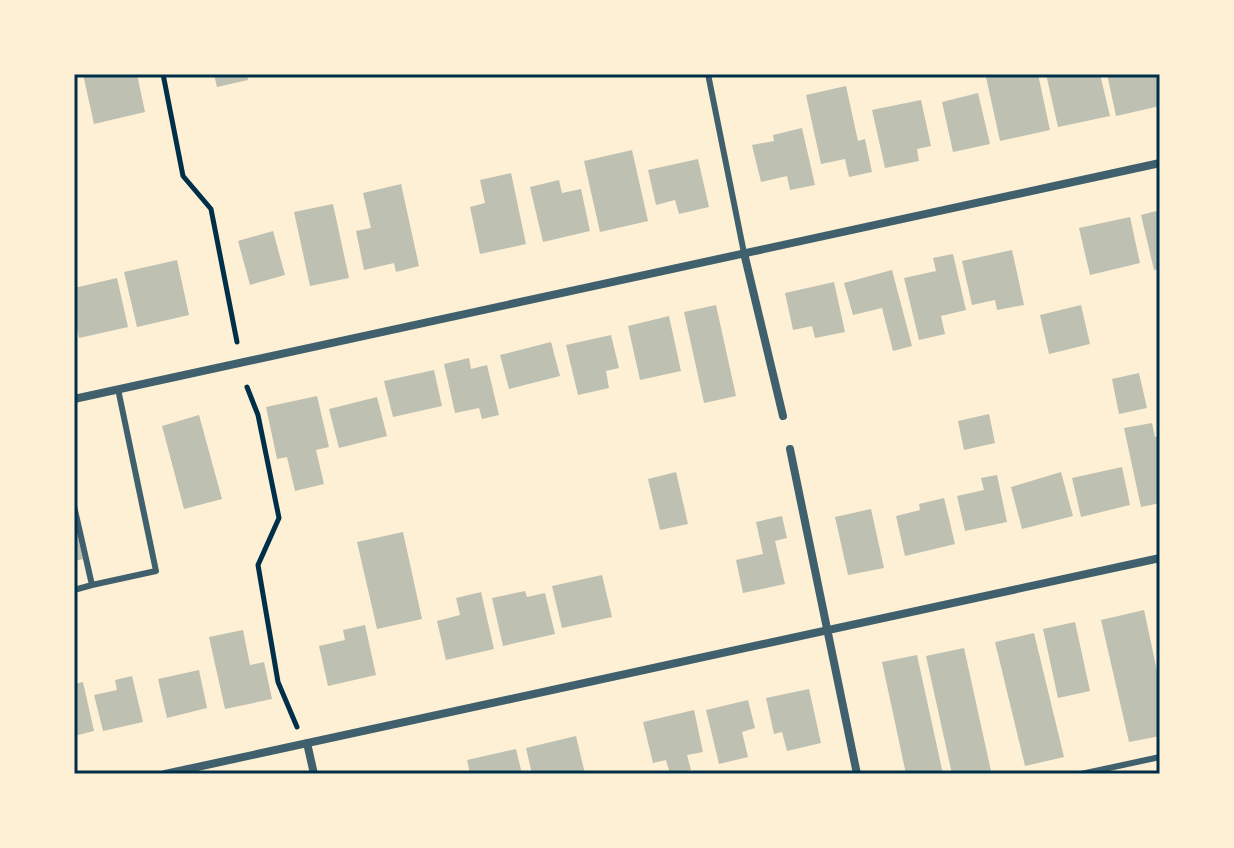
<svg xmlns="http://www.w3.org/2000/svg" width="1234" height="848" viewBox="0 0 1234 848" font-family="'DM Sans',sans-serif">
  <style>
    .building { fill: #bec0b2 }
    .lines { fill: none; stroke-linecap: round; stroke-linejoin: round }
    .path { stroke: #003049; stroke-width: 5 }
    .service { stroke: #3f606c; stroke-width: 6 }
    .minor { stroke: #3f606c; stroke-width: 8 }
    .neatline { fill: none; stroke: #003049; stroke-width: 3 }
  </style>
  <rect width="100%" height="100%" fill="#fdf0d5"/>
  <path class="building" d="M83,74h54l8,38 -51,12z
    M214,74h33l1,6 -31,7z
    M998,74h40l12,56 -50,11 -14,-64z
    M1046,74h54l10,42 -52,11z
    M1107,74h53v32l-44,10z
    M846,86l12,55 7,-2 7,33 -23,5 -4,-18 -24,5 -15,-69z
    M978,93l12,51 -37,8 -11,-50z
    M921,100l10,46 -14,3 2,12 -34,7 -13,-58z
    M802,128l13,57 -25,5 -3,-14 -26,6 -9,-37 22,-4 -1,-6z
    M632,150l16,71 -48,11 -16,-71z
    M698,159l11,48 -30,7 -4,-14 -19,5 -8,-35z
    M511,173l15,71 -46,10 -10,-47 15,-4 -5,-23z
    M559,180l3,13 19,-4 9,42 -47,11 -13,-55z
    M401,184l18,82 -23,6 -2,-9 -30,7 -8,-39 15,-3 -8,-35z
    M333,204l16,74 -39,8 -16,-74z
    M1160,210v59l-6,1 -13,-55z
    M1130,217l10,46 -50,12 -11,-47z
    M273,231l12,44 -35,10 -12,-44z
    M1012,250l12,55 -27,5 -2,-10 -23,5 -10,-44z
    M953,254l13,56 -25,6 4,18 -26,6 -15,-62 32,-7 -3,-13z
    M177,260l12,55 -52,12 -13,-55z
    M892,270l20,76 -19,5 -11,-43 -29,7 -9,-32z
    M117,278l11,49 -49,11 -5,-24v-26z
    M834,282l11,50 -30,6 -3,-12 -19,4 -8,-37z
    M716,305l20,91 -32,7 -20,-91z
    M1081,305l9,39 -41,10 -9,-39z
    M669,316l12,55 -41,9 -12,-54z
    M611,335l8,33 -13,3 3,17 -31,7 -12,-50z
    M551,342l9,34 -51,13 -9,-34z
    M469,358l2,11 16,-4 12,50 -17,4 -3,-11 -24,5 -11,-49z
    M434,370l8,36 -49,11 -9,-36z
    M1139,373l8,35 -28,6 -7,-35z
    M317,396l12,51 -13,3 8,34 -29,7 -8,-34 -10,2 -11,-52z
    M377,397l10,39 -48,12 -10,-39z
    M989,414l6,29 -31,7 -6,-29z
    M199,415l23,84 -38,10 -22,-83z
    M1152,423l3,14 5,-1v67l-19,4 -17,-79z
    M1122,467l8,38 -49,12 -9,-39z
    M676,472l12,52 -28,6 -12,-51z
    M1061,472l12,44 -51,13 -11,-42z
    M997,475l10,47 -42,9 -8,-35 27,-6 -3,-12z
    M944,498l11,46 -50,12 -9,-40 24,-6 -1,-6z
    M871,509l13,59 -36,7 -13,-58z
    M782,516l5,22 -12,3 10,43 -42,9 -7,-33 27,-6 -7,-32z
    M403,532l19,87 -45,10 -20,-87z
    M74,533h3l6,26 -9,2z
    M602,575l10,42 -50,11 -10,-42z
    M525,591l2,6 18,-4 10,41 -52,12 -11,-48z
    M481,592l13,57 -48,11 -9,-39 23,-6 -4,-17z
    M1144,610l16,75v51l-31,6 -28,-122z
    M1075,622l15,69 -32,7 -15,-69z
    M365,625l11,50 -48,11 -9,-40 26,-6 -2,-10z
    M243,630l7,35 14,-3 8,37 -47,10 -16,-72z
    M1034,633l30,124 -39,9 -30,-124z
    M964,648l27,123 -14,3h-25l-26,-118z
    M917,655l26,119h-37l-24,-112z
    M199,670l8,38 -40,10 -9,-39z
    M132,676l11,46 -40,9 -9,-36 23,-5 -2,-10z
    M83,682l11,49 -20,5v-52z
    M809,689l12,54 -34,8 -5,-19 -8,2 -8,-36z
    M748,700l7,28 -13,4 6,25 -29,7 -13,-54z
    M694,710l9,42 -16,3 4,15 -21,4 -4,-14 -13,3 -10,-41z
    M576,736l9,38h-53l-6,-26z
    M516,749l6,25h-52l-3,-14z"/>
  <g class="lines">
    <path class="path" d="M163,74l20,102 28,33 26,133
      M247,387l11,28 21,103 -21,47 20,117 19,45"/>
    <path class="service" d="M708,74l36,179
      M74,506l18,79 64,-14 -38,-182
      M74,590l18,-5
      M1081,774l79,-17"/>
    <path class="minor" d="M744,253l39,163
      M74,399l1086,-236
      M790,449l67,325
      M307,743l7,31
      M165,774l995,-216"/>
  </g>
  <rect width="1234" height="848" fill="none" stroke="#fdf0d5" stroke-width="152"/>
  <rect x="76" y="76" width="1082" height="696" class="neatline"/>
</svg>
